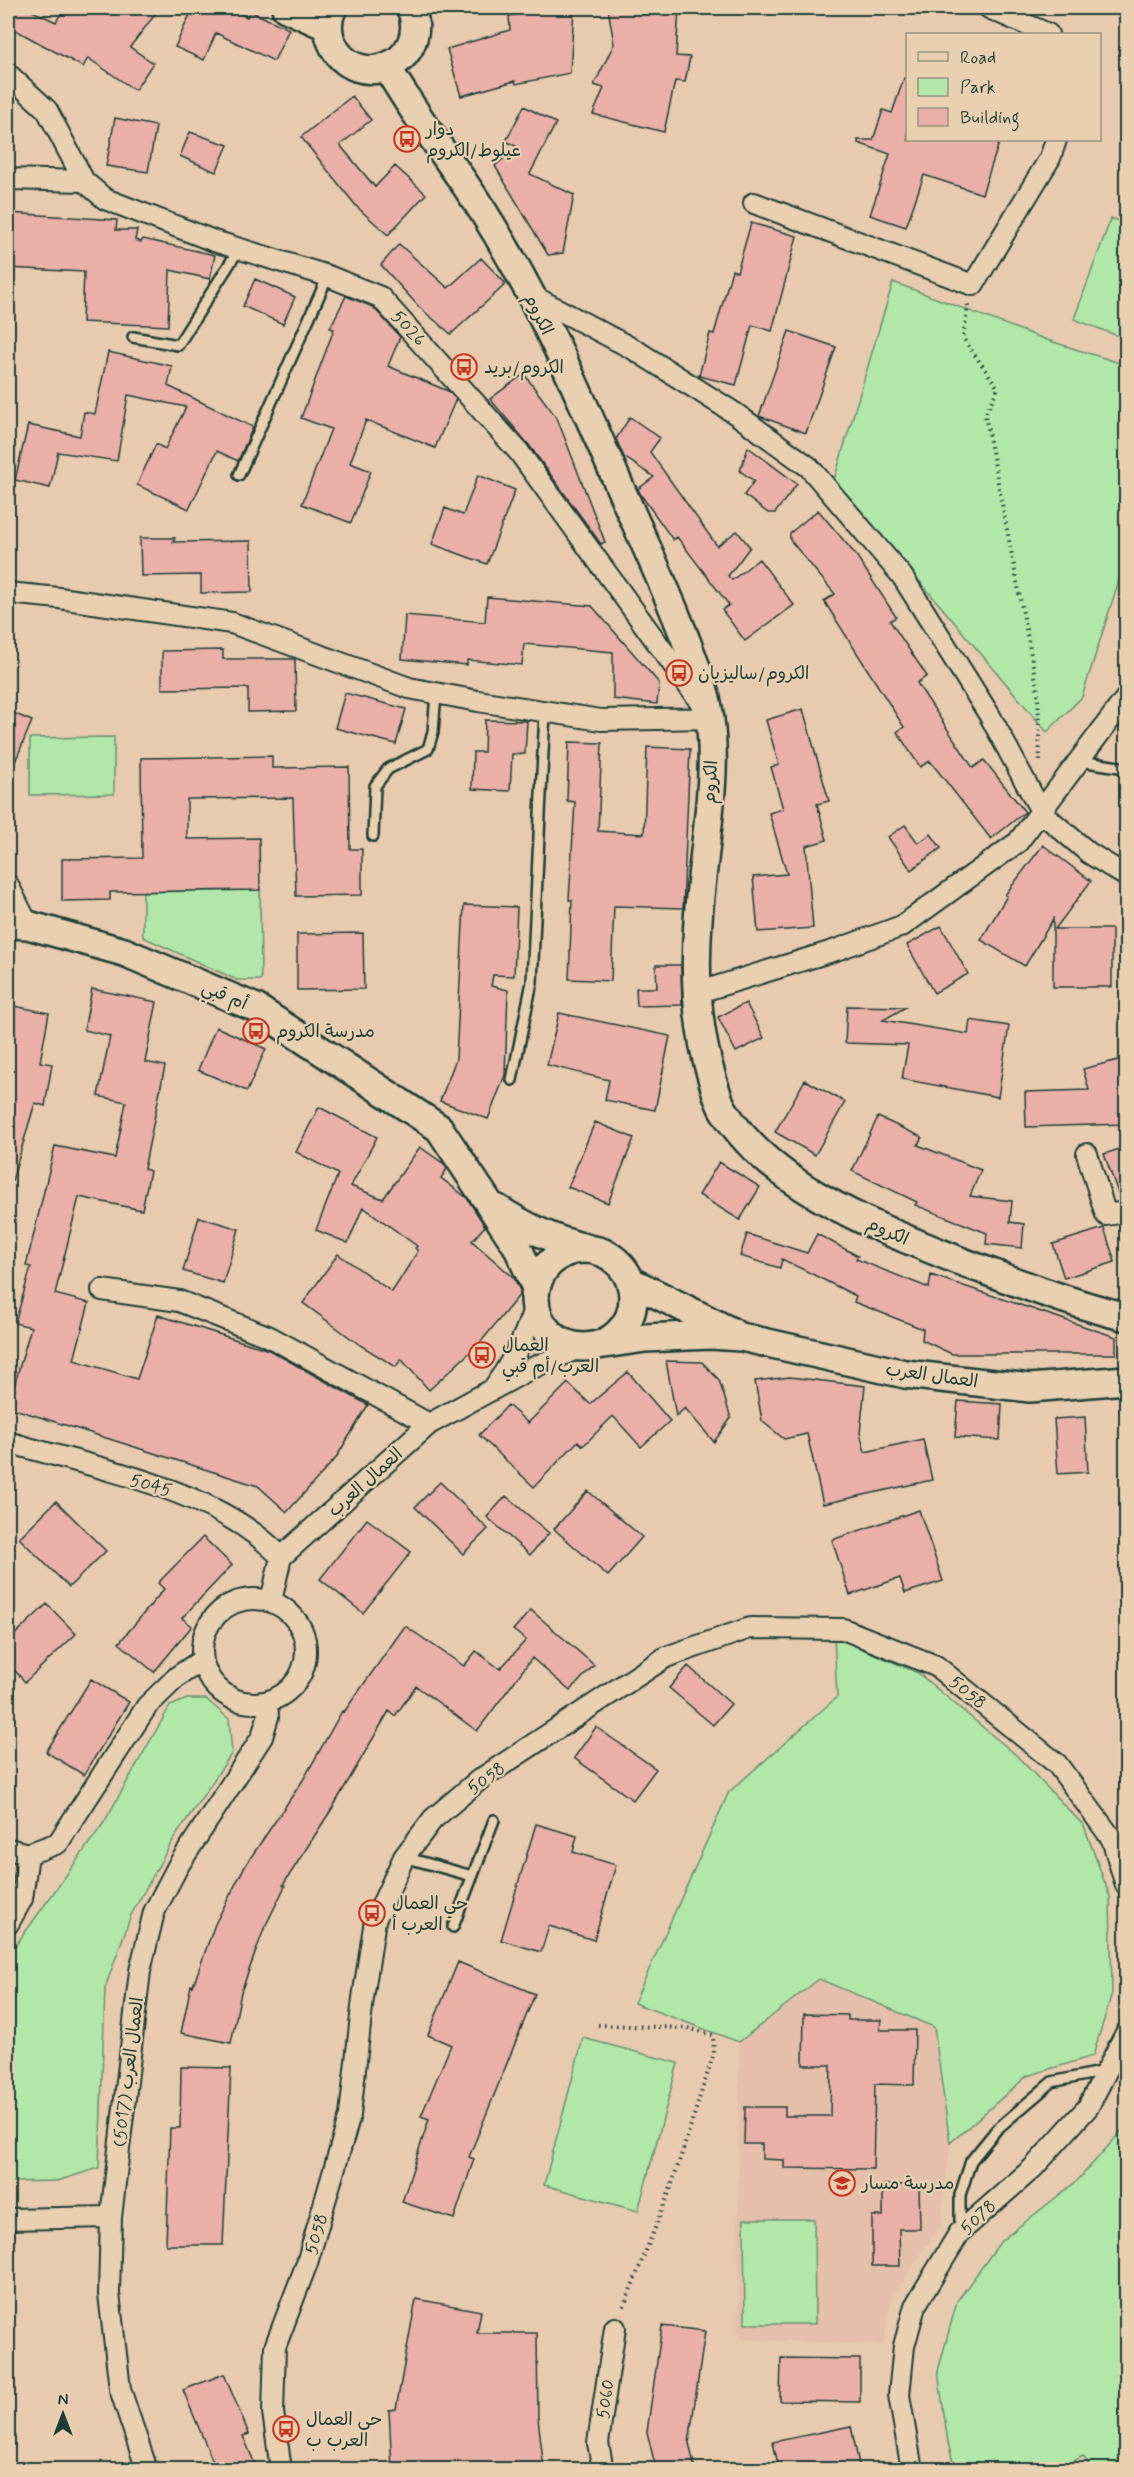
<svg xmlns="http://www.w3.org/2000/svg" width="1134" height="2477" viewBox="0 0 1134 2477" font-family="Mynerve,'Playpen Sans Arabic',sans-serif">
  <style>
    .built { fill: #e5bfaa }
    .green { fill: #b1e7a9; stroke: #68926e; stroke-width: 1.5 }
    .building { fill: #eab0a8; stroke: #1f3d34; stroke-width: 1.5 }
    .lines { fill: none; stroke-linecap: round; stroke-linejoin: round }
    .lane-casing { stroke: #1f3d34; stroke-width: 14 }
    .street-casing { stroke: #1f3d34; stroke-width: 24 }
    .secondary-casing { stroke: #1f3d34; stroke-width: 32 }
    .path { stroke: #1f3d34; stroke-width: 4; stroke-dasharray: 1.5 4.5; stroke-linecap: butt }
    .lane { stroke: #e8d0b0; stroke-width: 9 }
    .street { stroke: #e8d0b0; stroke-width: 20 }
    .secondary { stroke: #e8d0b0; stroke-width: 27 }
    .labels { text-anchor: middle; stroke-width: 4.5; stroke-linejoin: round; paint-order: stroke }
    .poi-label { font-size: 18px; fill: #1f3d34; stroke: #e8d0b0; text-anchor: start }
    .street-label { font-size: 18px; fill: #1f3d34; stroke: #e8d0b0 }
  </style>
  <rect width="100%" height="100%" fill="#e8caae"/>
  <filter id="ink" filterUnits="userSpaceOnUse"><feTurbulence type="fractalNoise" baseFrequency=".0167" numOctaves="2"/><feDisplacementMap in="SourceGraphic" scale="12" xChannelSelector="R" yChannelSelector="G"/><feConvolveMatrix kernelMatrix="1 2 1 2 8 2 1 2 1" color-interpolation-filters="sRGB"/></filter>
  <g filter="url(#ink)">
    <path class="built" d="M819,1979l115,48 16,116 -9,81 -50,75 -8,46 -145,-6 1,-297z"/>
    <path class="green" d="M1111,218l15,6v115l-52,-20z
      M893,282l154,58 79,25v193l-44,139 -35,35 -213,-252z
      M114,737v57l-84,1v-57z
      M260,890l1,90h-24l-94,-43v-45z
      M834,1636l84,37 98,82 68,71 26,71 2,96 -19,63 -66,20 -77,67 -16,-116 -115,-48 -80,63 -105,-39 95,-211 108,-95z
      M187,1699h19l23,20 3,34 -59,87 -42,75 -26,73 -6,180 -42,13 -49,1v-226l95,-132 67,-118z
      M583,2038l95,25 -40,148 -94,-26z
      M1126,2126v343h-34l-9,-13 -24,13h-104l-7,-26 -10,-72 19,-70 44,-60 77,-61z
      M744,2219h70l1,105h-70z"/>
    <path class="building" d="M8,8h18l30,14 8,-14h96l-30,39 23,16 -18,27 -47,-32 -5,9 -75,-41z
      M193,8h34l20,9 3,-6 39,18 -15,32 -58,-28 -12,27 -29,-13z
      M552,8h22l-4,65 -54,11 -1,-3 -54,15 -14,-47 63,-19 -1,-14z
      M608,8h71l-3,48 14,1 -5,25 -10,-1 -11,51 -71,-18 11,-26 -10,-3 20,-41z
      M904,78l4,1v61h92l-18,54 -58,-19 -18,52 -36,-12 20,-61 -32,-11v-3h15l10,-30 9,3z
      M352,96l19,24 -31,25 35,42 20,-21 31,28 -38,41 -31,-28 -56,-70z
      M524,106l32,17 -26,51 44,21 -11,58 -15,2 -53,-89 22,-19 -11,-6z
      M115,118l41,8 -8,46 -42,-6z
      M190,132l38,13 -12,27 -36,-16z
      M8,213l109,7 -1,10h21l-2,10 6,2 2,-3 72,16 -5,24 -40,-9 -2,56 -86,-4 2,-50 -76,-4z
      M751,223l46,13 -25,95 -20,-6 -16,60 -37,-9 11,-43 4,1 18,-64 5,2z
      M399,244l49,44 33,-30 25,26 -55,50 -31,-26 -39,-43z
      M255,279l40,18 -12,27 -40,-18z
      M346,296l27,11 27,30 -12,29 60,25 8,8 -21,49 -69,-28 -16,43 21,8 -20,52 -49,-19 29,-75 -30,-11 33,-89 -4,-1z
      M789,331l47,16 -30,86 -47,-17z
      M108,352l64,14 -4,20 85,41 -15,34 -21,-10 -28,58 -52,-24 19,-41 9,5 21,-42 -58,-12 -11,66 -59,-9 -8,36 -35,-8 13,-55 52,11 4,-24 11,2z
      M524,374l33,44 48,124 -4,2 -72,-99 -39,-46z
      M630,417l30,21 -10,14 67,94 20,-15 13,16 -22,29 4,4 27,-21 35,46 -49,36 -23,-31 7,-5 -52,-68 -4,3 -32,-45 -3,-6 16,-12 -30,-20 -8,-18z
      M748,447l49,37 -22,29h-7l-24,-18 10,-14 -14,-10z
      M478,475l37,15 -28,74 -55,-20 13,-36 18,7z
      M818,510l38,45 40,62 -6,4 37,55 -10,7 56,85 11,-8 41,52 -34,27 -61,-78 -10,6 -23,-35 7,-5 -80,-126 11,-7 -45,-54v-7z
      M140,538h35l-2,4 78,-1 1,51 -51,1v-18l-60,1z
      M487,597l105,9 67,77 -2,21 -44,-5v-47l-89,-8 -2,21 -55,-5v5l-65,-6 3,-44 80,7z
      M223,650v9h72l1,52 -48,1v-24l-86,1v-38z
      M345,693l61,16 -10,35 -61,-16z
      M803,709l26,92 -12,3 10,36 -21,6 7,82 -55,4 -5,-55 34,-3 -18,-61 14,-4 -12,-42 8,-2 -13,-45z
      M8,711l24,10 -24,58z
      M485,720l42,1 -2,33h-13l-2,37 -38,-2 1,-37h11z
      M569,742l33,1 -4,88 46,3 3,-87 43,2 -7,159 -69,-2 -3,75 -42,-2 3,-79h-3l6,-98 -8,-1z
      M272,756v12l77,-1 1,82h12v46l-66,1 -3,-98 -106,1v40l72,-1 1,52 -150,2v8l-48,1v-42l80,-1 -1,-100z
      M905,825l13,18 13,-9 10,14 -30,22 -23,-33z
      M1043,845l48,36 -36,48h57v58h-59v-68l-28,47 -44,-26 26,-44 -2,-1z
      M464,905l53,2 -3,69 -21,-1 -2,11 17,4 -3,85 -17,44 -48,-18 16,-42z
      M941,926l27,48 -34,19 -27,-48z
      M363,933l1,56 -67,1v-56z
      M656,965h25l1,40 -45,1 -1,-18h21z
      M92,989l65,13 -12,60 20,4 -21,103 6,2 -8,39 -63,-13 -24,97 34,9 -15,57 63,19 21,-64 111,35 99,55 -32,53 -49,54 -29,-26 -250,-79 23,-80 -16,-4 16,-56 -5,-1 29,-120 60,12 11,-56 -28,-6 12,-60 -26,-6z
      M746,1003l18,35 -28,14 -18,-35z
      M14,1006l35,7 -9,49 12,2 -7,42 -10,-3 -23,78 -4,-1v-143z
      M847,1006l59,1 -23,13 85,14 2,-14 39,6 -11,71 -96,-18 6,-34 -63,-2z
      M559,1013l111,23 -15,74 -50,-10 4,-20 -62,-15z
      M216,1027l50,22 -19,42 -49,-21z
      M1126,1058v66l-100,3 -1,-35 64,-2 -6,-21z
      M805,1080l40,22 -30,53 -40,-23z
      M319,1107l58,30 -26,49 32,13 37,-52 24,17 3,5 -6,9 26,20 18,28 -13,15 42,37 7,15 -42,51 -50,46 -28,-31 -5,8 -36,-22 -57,-42 35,-49 54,38 26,-41 -3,-3 2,-2 -54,-39 -15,36 -32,-13 22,-56 -42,-22z
      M878,1117l44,20 -4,8 63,25 -11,26 42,5 -2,21 14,2 -2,24 -36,-4 1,-11 -72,-28 2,-3 -65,-31z
      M595,1122l39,16 -26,65 -40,-16z
      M1126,1147v53l-5,1 -17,-47z
      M719,1162l41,25 -20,33 -41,-25z
      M199,1217l40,12 -16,54 -40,-12z
      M1104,1228l11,34 -51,16 -11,-34z
      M747,1234l60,19 10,-19 41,22 -2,3 73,29 2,-13 185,62v17h-164l-30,-14 1,-11 -69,-27 2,-6 -74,-37 -2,9 -40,-12z
      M666,1361l36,1 17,18 12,38 -17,24 -29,-34 -9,8z
      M628,1372l42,49 -29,26 -28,-31 -30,30 -5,-5 -44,46 -55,-52 29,-30 20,18 40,-40 22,21z
      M790,1377l75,9 -5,47 5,19 58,-13 9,41 -109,24 -16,-70 -23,5 -22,-18 -7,-40z
      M958,1401l44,3 -2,36 -45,-3z
      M1085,1417l3,55 -30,2 -4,-55z
      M440,1482l48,47 -25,25 -48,-47z
      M588,1491l54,46 -34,39 -54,-47z
      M506,1496l43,37 -19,22 -43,-38z
      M56,1501l50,50 -37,36 -50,-49z
      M919,1510l24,71 -38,12 -5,-15 -50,17 -18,-55z
      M367,1519l44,33 -48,61 -43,-34z
      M203,1537l29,28 -50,53 10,8 -38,46 -35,-29 45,-54 -6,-6z
      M47,1604l29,30 -51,48 -17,-19v-22z
      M531,1610l63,55 -24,26 -38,-33 -55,73 -61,-45 -21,30 -6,-5 -56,96 -50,78 2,1 -21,43 -23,63 -10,51 -50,-10 10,-48 2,1 22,-62 30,-58 58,-86 39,-69 2,1 61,-86 59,40 12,-15 24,18 26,-29 -13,-10z
      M688,1666l43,38 -18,21 -44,-37z
      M91,1679l38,23 -45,73 -38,-23z
      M596,1727l60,42 -23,31 -59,-42z
      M536,1824l41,12 -4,16 43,13 -22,75 -45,-14 -8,26 -40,-12z
      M458,1962l77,32 -66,163 5,2 -20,60 -52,-17 27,-83 -8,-3 30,-71 -23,-10z
      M804,2014l44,1v5h33l-1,10h35l-1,55 -39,-1 -2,85 -89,-1v-8l-22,-1v-15h-18l1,-37h40v9h45l1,-51h-28z
      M181,2067l50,1 -8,177h-57l4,-117h10z
      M883,2185h36l1,44h-21l1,37h-28v-50h11z
      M416,2299l65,12 -4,22h60l1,85 6,51h-152l-3,-59 7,-1z
      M662,2326l43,5 -16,112 6,26h-39l-9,-37z
      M781,2358l79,1v43l-80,-1z
      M224,2374l25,60 -6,2 14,33h-41l-33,-79z
      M851,2426l9,43h-81l-6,-27z"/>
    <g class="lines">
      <g class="lane-casing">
        <path id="lane" d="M133,337l45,8 61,-96
          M239,475l89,-199
          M1079,761l47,7
          M373,836l2,-50 13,-17 40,-20 5,-17 3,-39
          M512,1080l20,-98 13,-271
          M404,1857l68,19
          M453,1927l41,-107
          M960,2230v-35l11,-34 26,-32 55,-47 53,-11"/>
      </g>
      <g class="street-casing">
        <path id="street" d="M989,8l59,26
          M8,74l39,36 37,71 21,18 109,42 114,35 52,21 139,155 184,254
          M8,179l76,2
          M754,203l219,82 77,-127 6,-18
          M529,294l106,56 101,64 73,53 93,109 88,140 52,97 47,40 37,23
          M8,593l51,5 173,25 177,65 69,13 123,19 111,-2
          M8,885l20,40
          M696,993l140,-43 66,-24 116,-84 108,-144
          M1087,1154l19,61 20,-3
          M102,1290l77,11 91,36 159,87
          M495,1386c19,-26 31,-51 40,-81
          M8,1442c86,26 209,47 273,115
          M202 1651a52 52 0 1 1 104 0a52 52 0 1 1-104 0Z
          M271,1601l10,-44 148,-133 101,-55 51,-22
          M8,1849l20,5 30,-11 89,-137 31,-30 24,-16
          M8,1924l14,-25 6,-45
          M8,2219l103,-2
          M147,2470l-27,-81 -11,-95 2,-77 29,-246 14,-59 24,-46 84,-129 6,-20 -1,-15
          M281,2470l-8,-58 2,-65 32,-84 43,-148 13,-117 12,-78 29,-63 29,-38 46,-39 187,-123 84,-29 93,1 93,37 121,98 55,75 14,46
          M603,2470l-5,-27 17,-115
          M912,2470l-13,-75 5,-49 11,-40 45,-74 73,-64 55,-61 38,-74"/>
      </g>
      <g class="secondary-casing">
        <path id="secondary" d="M286,8l42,19
          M333,8c-6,10 -6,24 -1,35 23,52 100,21 79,-35
          M387,67c29,51 66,97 97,146 55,87 97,185 138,279 29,66 60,131 82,199 20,66 -2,160 -6,230 -4,54 -2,106 14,157 3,10 6,22 11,31 47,79 156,119 237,152 55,21 110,42 166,56
          M8,924l20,1 96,27 132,56 183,120 78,118 19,42
          M496,1208c30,19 56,32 90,40
          M535 1298a49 49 0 1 1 98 0a49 49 0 1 1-98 0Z
          M630,1281l102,51
          M598,1345l47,-7 65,-3 31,2 164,37 125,14 96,-8"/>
      </g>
      <path class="path" d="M968,305l-5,33 35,50 -13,27 53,276 2,73
        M598,2025l89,3 26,7 1,18 -44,137 -48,121"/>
      <use href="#lane" class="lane"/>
      <use href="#street" class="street"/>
      <use href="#secondary" class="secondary"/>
    </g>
  </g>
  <defs>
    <g id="bus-ring" transform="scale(1.35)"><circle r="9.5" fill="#e8d0b0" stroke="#c8321e" stroke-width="1.5"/><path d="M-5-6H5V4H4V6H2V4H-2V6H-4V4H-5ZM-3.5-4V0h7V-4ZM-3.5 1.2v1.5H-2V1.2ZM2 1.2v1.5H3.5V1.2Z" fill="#c8321e"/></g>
    <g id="school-ring" transform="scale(1.35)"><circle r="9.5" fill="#e8d0b0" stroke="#c8321e" stroke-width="1.5"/><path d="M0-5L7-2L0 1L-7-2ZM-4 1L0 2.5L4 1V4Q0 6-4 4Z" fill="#c8321e"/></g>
  </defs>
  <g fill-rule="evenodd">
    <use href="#bus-ring" x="407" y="139"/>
    <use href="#bus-ring" x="464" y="367"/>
    <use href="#bus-ring" x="679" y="673"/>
    <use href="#bus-ring" x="256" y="1031"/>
    <use href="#bus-ring" x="482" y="1355"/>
    <use href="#bus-ring" x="372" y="1913"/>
    <use href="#school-ring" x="842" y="2183"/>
    <use href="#bus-ring" x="286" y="2429"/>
  </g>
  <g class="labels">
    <g class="poi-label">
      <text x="426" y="135">دوار<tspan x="426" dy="21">عيلوط/الكروم</tspan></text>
      <text x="484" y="373">الكروم/بريد</text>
      <text x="698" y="679">الكروم/ساليزيان</text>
      <text x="276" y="1037">مدرسة الكروم</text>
      <text x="502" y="1351">العمال<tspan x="502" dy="21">العرب/أم قبي</tspan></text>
      <text x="392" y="1909">حي العمال<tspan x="392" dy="21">العرب أ</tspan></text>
      <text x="862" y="2189">مدرسة مسار</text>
      <text x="306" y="2425">حي العمال<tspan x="306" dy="21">العرب ب</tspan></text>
    </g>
    <g class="street-label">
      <text transform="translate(539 314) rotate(64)" y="6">الكروم</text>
      <text transform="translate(409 328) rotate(47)" y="6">5026</text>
      <text transform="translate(710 782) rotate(-87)" y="6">الكروم</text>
      <text transform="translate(225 995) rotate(23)" y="6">أم قبي</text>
      <text transform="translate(888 1231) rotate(24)" y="6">الكروم</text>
      <text transform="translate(932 1375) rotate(8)" y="6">العمال العرب</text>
      <text transform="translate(365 1482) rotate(-42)" y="6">العمال العرب</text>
      <text transform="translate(151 1485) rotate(16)" y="6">5045</text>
      <text transform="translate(968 1692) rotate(39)" y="6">5058</text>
      <text transform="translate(486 1778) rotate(-36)" y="6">5058</text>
      <text transform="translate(128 2072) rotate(-83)" y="6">العمال العرب (5017)</text>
      <text transform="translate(978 2217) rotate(-43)" y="6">5078</text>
      <text transform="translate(316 2234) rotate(-74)" y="6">5058</text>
      <text transform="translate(605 2399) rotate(-82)" y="6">5060</text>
    </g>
  </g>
  <rect width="1134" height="2477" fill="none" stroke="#e8d0b0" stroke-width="30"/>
  <rect x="15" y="15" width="1104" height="2447" fill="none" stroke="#1f3d34" stroke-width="2" filter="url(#ink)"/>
  <rect x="906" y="33" width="195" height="108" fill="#e8d0b0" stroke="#98957e" stroke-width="1.5"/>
  <rect x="918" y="52" width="30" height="9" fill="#e8d0b0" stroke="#98957e" stroke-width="1.5"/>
  <text x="960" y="63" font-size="18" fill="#1f3d34">Road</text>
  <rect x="918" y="78" width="30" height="18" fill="#b1e7a9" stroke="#98957e" stroke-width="1.5"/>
  <text x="960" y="93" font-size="18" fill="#1f3d34">Park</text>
  <rect x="918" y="108" width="30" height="18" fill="#eab0a8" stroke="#98957e" stroke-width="1.5"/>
  <text x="960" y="123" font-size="18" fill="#1f3d34">Building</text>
  <g transform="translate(63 2414)" stroke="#e8d0b0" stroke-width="4.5" paint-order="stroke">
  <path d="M0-4.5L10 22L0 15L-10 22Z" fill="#1f3d34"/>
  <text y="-9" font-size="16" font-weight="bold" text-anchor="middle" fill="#1f3d34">N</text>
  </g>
</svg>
